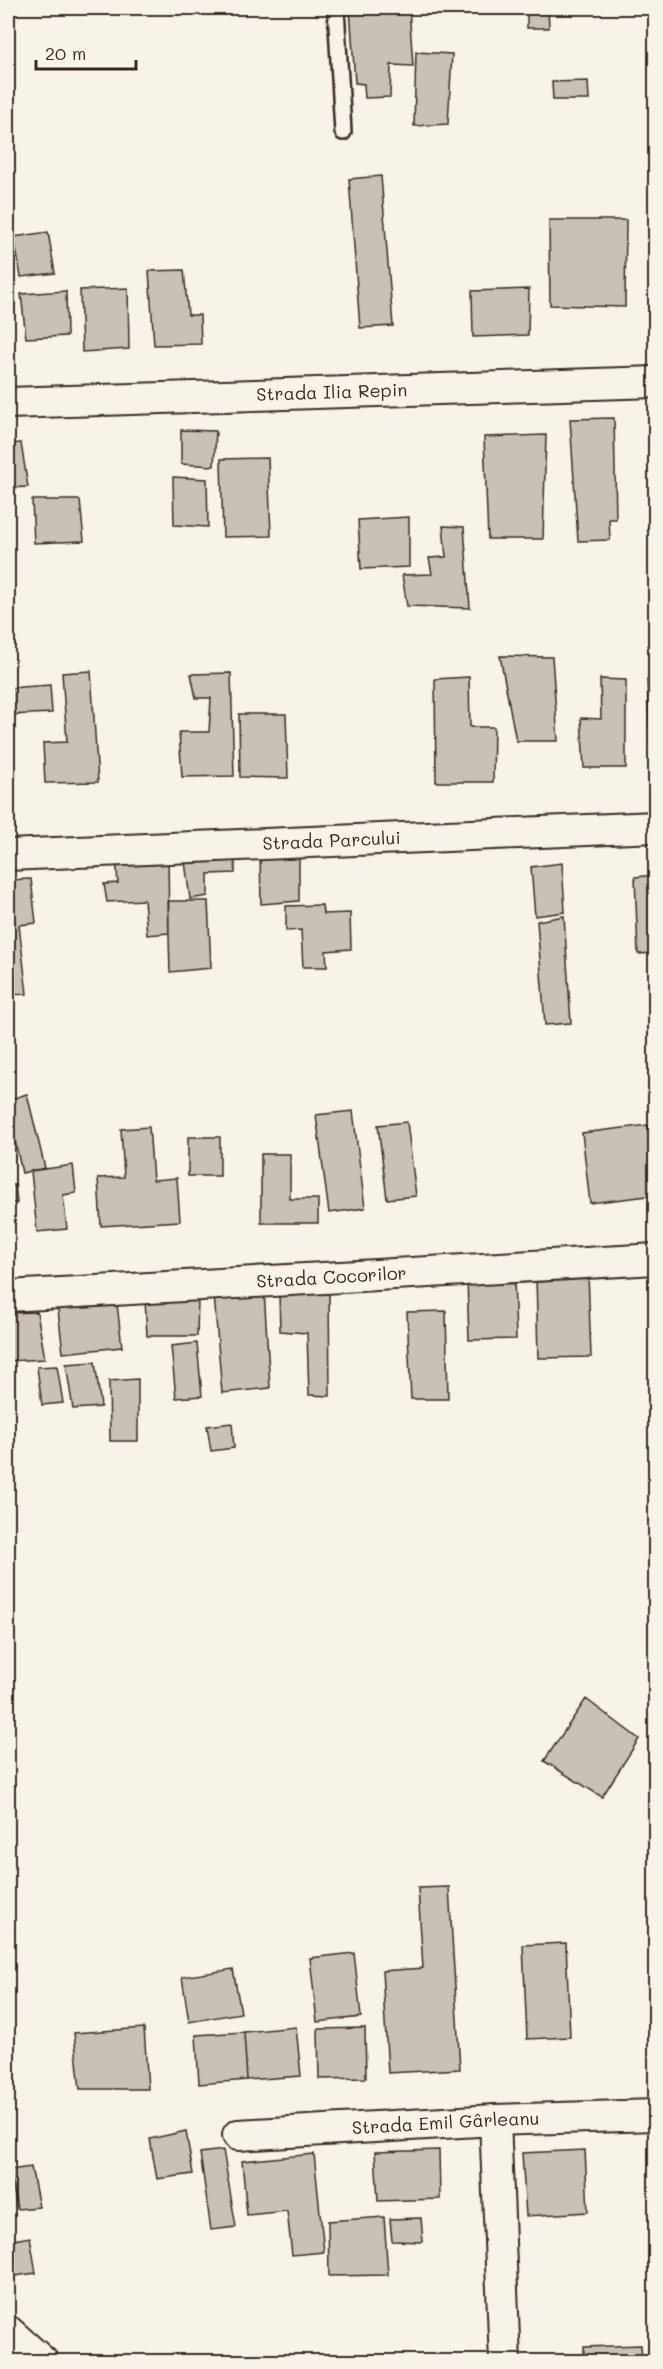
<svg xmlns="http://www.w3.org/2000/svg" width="663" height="2369" viewBox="0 0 663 2369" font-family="Mali,sans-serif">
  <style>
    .building { fill: #c8c1b6; stroke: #3b2a1e; stroke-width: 1.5 }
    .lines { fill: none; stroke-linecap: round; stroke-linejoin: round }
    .service-casing { stroke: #3b2a1e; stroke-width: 20 }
    .minor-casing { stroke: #3b2a1e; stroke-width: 34 }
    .service { stroke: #f7f3e8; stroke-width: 15 }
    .minor { stroke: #f7f3e8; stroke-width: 30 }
    .labels { text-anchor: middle; stroke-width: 4.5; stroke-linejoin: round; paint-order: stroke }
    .street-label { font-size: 18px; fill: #3b2a1e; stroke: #f7f3e8 }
  </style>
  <rect width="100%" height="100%" fill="#f7f3e8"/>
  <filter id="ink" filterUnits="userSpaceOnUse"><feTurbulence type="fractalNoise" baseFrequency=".0167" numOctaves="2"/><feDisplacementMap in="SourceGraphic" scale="12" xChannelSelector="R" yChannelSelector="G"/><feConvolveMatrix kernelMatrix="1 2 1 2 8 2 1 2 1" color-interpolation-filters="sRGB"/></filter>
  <g filter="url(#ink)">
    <path class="building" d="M350,8h59l4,58 -22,-1 -1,32 -25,1 -1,-14 -9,-1z
      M527,8h66v1l-45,-1 1,20h-22z
      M416,52l36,2 -4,70 -34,2z
      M588,81l1,19h-36l-1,-18z
      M381,176l12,150 -33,2 -11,-149z
      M549,220h77l-1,87 -75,-2z
      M48,232l7,41 -34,4 -7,-40z
      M184,270l4,45h12l1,29 -47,1 -5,-74z
      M128,288l1,61 -47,3 -2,-62z
      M529,289l-1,46 -55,2 -1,-46z
      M66,291l1,45 -41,2 -5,-44z
      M652,413h4v38z
      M614,418l2,101h-7l1,21 -32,1 -8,-122z
      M181,430l35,1 -2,35 -33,-2z
      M546,435l-3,104h-55l-4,-102z
      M21,443l7,44 -20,1v-44z
      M268,458l3,78 -48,1 -2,-78z
      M173,477l34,2 1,48 -34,-2z
      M32,500h48l4,41 -50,2z
      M409,517v50l-48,2 -3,-49z
      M443,526l21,1 6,81 -63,-2 -5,-31 30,-1 -3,-16 17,-1z
      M500,656l52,1 6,84h-42z
      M91,671l7,111 -53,1 -2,-40 24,-1 -5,-69z
      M231,673l3,103 -52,1 -3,-45h30l2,-34h-15l-5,-24z
      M469,677l1,50h24l-1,55h-57l-1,-103z
      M600,679l26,1v88h-42l-3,-50 20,1z
      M656,679v78h-5l-4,-77z
      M50,685l2,28 -44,2v-27z
      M239,714h47l2,64 -48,-1z
      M8,759l6,32h-6z
      M260,852l39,1v48l-38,3z
      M235,853v20l-27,1v22l-18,3 -6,-45z
      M168,854l1,79 -22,2 -3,-35 -37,2 -3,-18 14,-1 -2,-24z
      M562,863l3,49 -30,4 -4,-49z
      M656,875v78l-18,1 -3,-77z
      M31,879l5,44 -17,2 8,69 -19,1v-115z
      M168,901h40l3,67 -41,4z
      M322,905l1,9 27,-1 1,36 -25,2 1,16h-24l-2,-37 -15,1v-25z
      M564,916l7,107 -26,2 -8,-104z
      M27,1094l18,74 -23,5 -14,-64v-9z
      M353,1111l12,97 -36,5 -13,-98z
      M407,1122l9,74 -29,3 -9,-74z
      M648,1125l8,70 -66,8 -8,-70z
      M149,1127l4,53 24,-2 3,43 -79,5 -3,-48 26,-1 -3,-48z
      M188,1137h32v39h-32z
      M261,1154h29v45h28v24h-57z
      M73,1165l3,28 -13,2 4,34 -30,3 -6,-61z
      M8,1185h7l2,18 -9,1z
      M588,1273l3,84 -53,1 -2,-83z
      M514,1277l2,62 -47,1 -2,-62z
      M329,1290l1,106 -21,-1 -2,-62 -27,-2 -1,-38z
      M264,1291l6,97 -48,5 -8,-98z
      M116,1295l6,52 -59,6 -6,-52z
      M198,1297l-1,39h-50l-2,-36z
      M446,1311l2,88h-37l-4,-87z
      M37,1312l8,47 -37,2v-48z
      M197,1343l5,53 -26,2 -5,-52z
      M95,1362l6,45 -28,2 -7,-45z
      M57,1366l6,37 -21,2 -5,-38z
      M138,1379v62h-28l-1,-60z
      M232,1423l2,25 -23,3 -4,-25z
      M8,1661l4,33h-4z
      M586,1699l53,40 -37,58 -58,-36z
      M449,1887l11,182 -72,4 -6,-102 41,-3 -5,-80z
      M566,1943l4,94 -43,2 -4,-94z
      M354,1953l7,64 -44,5 -7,-64z
      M233,1969l8,44 -52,9 -7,-45z
      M296,2027l5,49 -54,4 -3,-48z
      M144,2028l4,61h-68l-6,-56z
      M365,2028l1,50 -47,1 -1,-50z
      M244,2032l3,48 -48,4 -3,-49z
      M186,2131l7,43 -36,5 -7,-40z
      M223,2150l13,77 -25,3 -11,-77z
      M439,2150l1,49 -62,2 -3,-49z
      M585,2150l3,62 -62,4 -4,-63z
      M314,2154l10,98 -32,3 -5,-44 -40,4 -5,-54z
      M31,2167l8,40 -22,2 -7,-39z
      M384,2217l4,58 -59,1 -1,-55z
      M421,2218l2,24 -31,-1 -2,-22z
      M30,2237l6,36 -28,4v-36z
      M641,2345l1,17h-58v-15z"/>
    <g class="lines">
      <g class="service-casing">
        <path id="service" d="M336,8l7,124"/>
      </g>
      <g class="minor-casing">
        <g id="minor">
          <path id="s1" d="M8,403l648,-21"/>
          <path id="s2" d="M8,855l648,-28"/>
          <path id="s3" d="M8,1296l648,-37"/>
          <path d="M495,2120l10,242"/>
          <path id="s4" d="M238,2135l257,-15 161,-5"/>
          <path d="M8,2331l35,31"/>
        </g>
      </g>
      <use href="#service" class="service"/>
      <use href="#minor" class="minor"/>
    </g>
  </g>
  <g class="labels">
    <g class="street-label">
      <text dy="6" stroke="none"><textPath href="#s1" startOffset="324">Strada Ilia Repin</textPath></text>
      <text dy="6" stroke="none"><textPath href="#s2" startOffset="324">Strada Parcului</textPath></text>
      <text dy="6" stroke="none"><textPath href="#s3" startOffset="324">Strada Cocorilor</textPath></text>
      <text dy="6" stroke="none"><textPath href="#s4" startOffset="208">Strada Emil Gârleanu</textPath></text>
    </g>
  </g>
  <rect width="663" height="2369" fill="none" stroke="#f7f3e8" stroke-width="30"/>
  <rect x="15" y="15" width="633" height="2339" fill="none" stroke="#3b2a1e" stroke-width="2" filter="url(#ink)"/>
  <path d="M36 60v9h100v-9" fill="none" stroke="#3b2a1e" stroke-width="3"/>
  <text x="45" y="60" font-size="18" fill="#3b2a1e" stroke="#f7f3e8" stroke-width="4.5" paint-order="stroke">20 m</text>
</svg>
